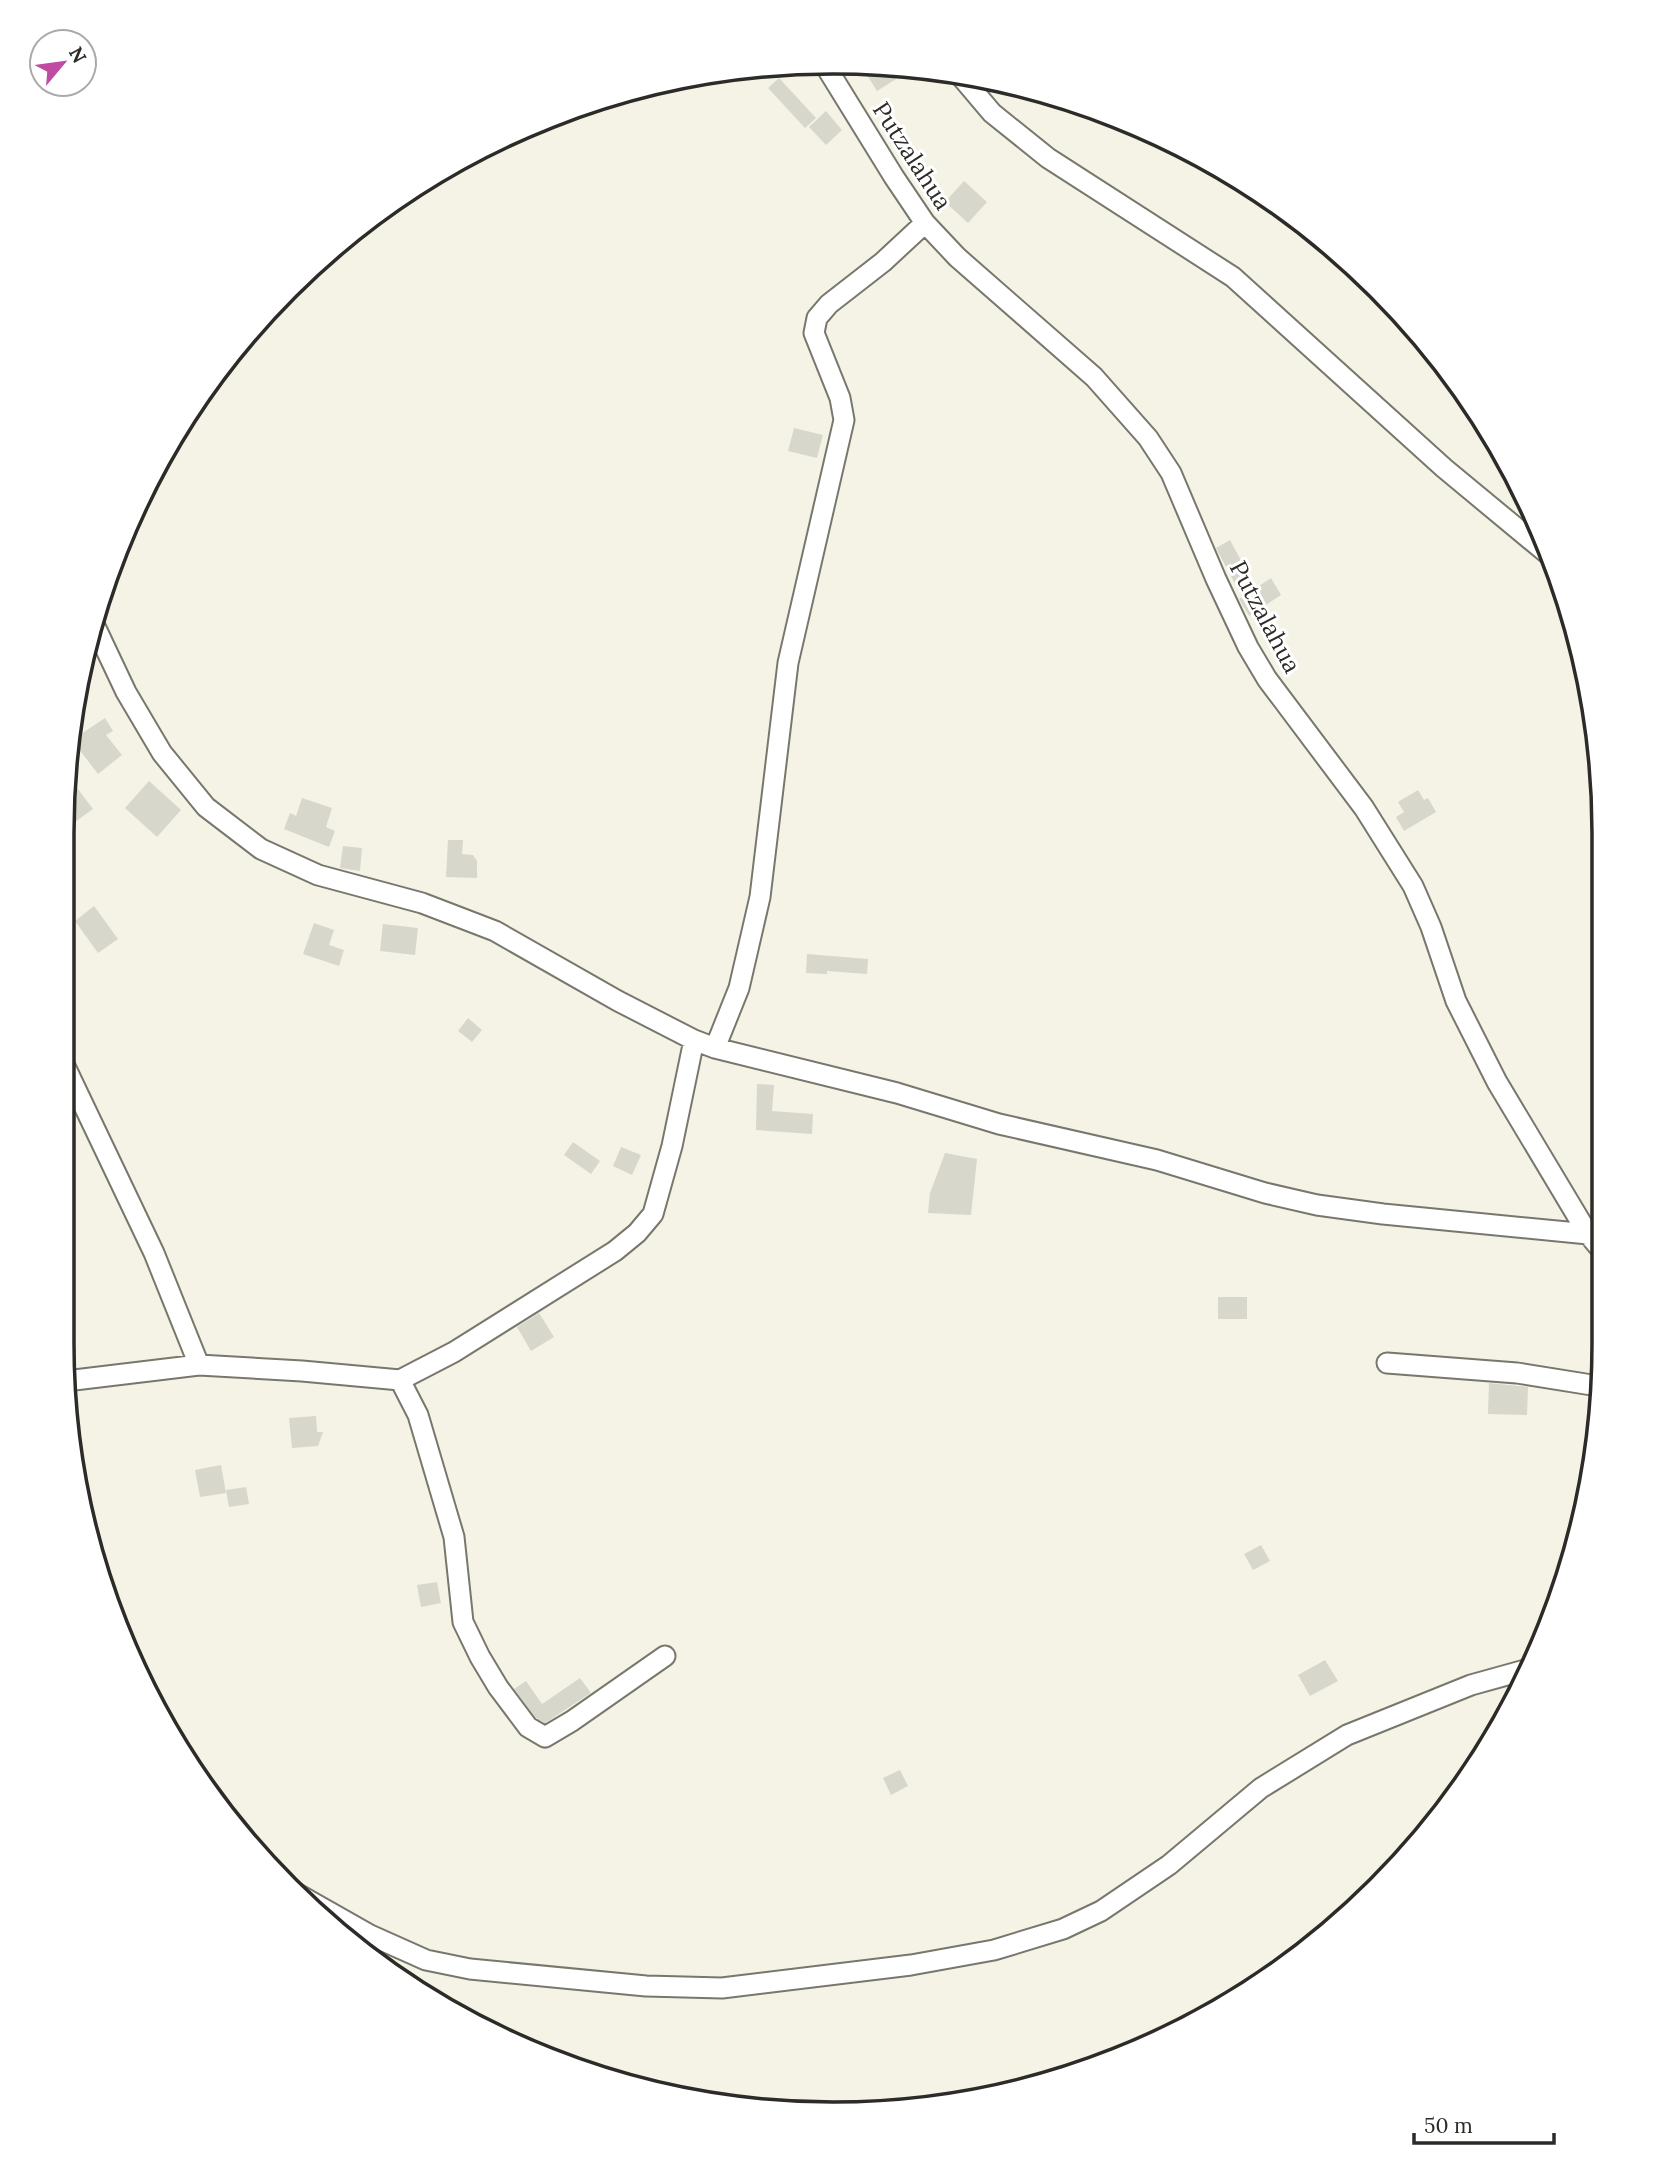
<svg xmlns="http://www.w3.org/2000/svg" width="1666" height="2175" viewBox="0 0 1666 2175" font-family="Lora,serif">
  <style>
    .building { fill: #d8d7cb }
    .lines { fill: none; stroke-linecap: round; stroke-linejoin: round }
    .minor-casing { stroke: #78776c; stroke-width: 23 }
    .minor { stroke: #fff; stroke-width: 19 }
    .labels { text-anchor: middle; stroke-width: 6; stroke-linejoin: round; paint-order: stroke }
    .street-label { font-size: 24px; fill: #2c2b27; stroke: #fff }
    .rim { fill: none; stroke: #2c2b27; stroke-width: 3.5 }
  </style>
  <rect width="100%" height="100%" fill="#f4f3e6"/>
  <path class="building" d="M860,64l29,3 7,12 -19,12z
    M779,78l37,40 -11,10 -37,-40z
    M826,111l16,19 -16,15 -17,-18z
    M964,181l23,21 -19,21 -23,-21z
    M794,428l29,7 -6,23 -29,-7z
    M1230,540l26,48 15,-10 10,17 -32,21 -10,-17 3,-2 -26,-49z
    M105,718l8,13 -7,4 16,20 -24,19 -26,-34z
    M149,781l32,29 -24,27 -32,-29z
    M78,789l15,20 -18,13 -12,-16v-5z
    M1418,790l6,10 4,-2 8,14 -32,19 -8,-14 8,-5 -6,-10z
    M302,798l30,10 -6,19 9,4 -6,16 -45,-18 6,-16 6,3z
    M448,840h15l-1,14 11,1 4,6v17l-31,-1z
    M343,846l19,2 -2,23 -20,-3z
    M94,906l24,33 -20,14 -23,-32z
    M314,923l20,7 -5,15 15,5 -5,16 -36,-12z
    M383,924l35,4 -3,27 -35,-4z
    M807,954l61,5 -1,15 -40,-3v3l-21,-1z
    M468,1018l14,12 -10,12 -14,-11z
    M757,1084l17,1 -2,26 41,3 -1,20 -56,-4z
    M573,1142l27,19 -9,13 -27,-19z
    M621,1147l20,8 -9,20 -19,-9z
    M945,1153l32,6 -6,56 -43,-2 2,-20z
    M1218,1297h29v22h-29z
    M539,1313l15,24 -23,14 -14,-24z
    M1489,1383l39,4 -1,28 -39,-1z
    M316,1416l1,16h6l-5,14 -26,2 -3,-30z
    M221,1465l5,28 -26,4 -5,-27z
    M246,1487l3,17 -20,3 -3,-17z
    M1261,1545l9,16 -17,9 -9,-16z
    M437,1582l4,21 -20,4 -4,-22z
    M1325,1660l13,21 -28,15 -12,-21z
    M580,1678l11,15 -46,30 -9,-5 -22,-29 12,-8 16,23z
    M900,1770l8,16 -17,9 -8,-17z"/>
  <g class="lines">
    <g class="minor-casing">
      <path id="minor" d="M823,62l71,115 31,46 32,34 137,120 54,61 23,35 45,106 32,68 19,32 97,129 49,78 18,41 25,74 41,81 91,152 10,12
        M959,74l33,39 56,45 185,119 211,191 105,87
        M92,620l34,72 36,61 44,54 55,42 57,26 104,28 73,28 123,70 76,39 21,8 182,45 102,31 158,36 108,33 52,12 66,9 205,20
        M715,1048l24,-60 21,-91 28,-234 56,-243 -4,-22 -26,-65 3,-15 12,-14 54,-42 42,-39
        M62,1060l92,193 45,112
        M1387,1363l130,10 81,13
        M400,1380l18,35 36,122 9,85 17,35 18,30 30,40 17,10 27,-16 93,-65
        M66,1381l133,-16 103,6 98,9 54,-28 161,-101 22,-18 16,-19 19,-68 22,-106
        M287,1888l83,47 56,25 44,9 176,17 76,2 189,-23 83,-15 69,-21 38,-18 68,-46 92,-77 86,-53 124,-50 54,-15"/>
    </g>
    <use href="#minor" class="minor"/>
  </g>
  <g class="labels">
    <g class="street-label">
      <text transform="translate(912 156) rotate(57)" y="8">Putzalahua</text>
      <text transform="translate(1265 617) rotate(62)" y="8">Putzalahua</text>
    </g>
  </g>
  <path d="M0 0H1666V2175H0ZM833 74H833A759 759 0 0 1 1592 833V1343A759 759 0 0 1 833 2102H833A759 759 0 0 1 74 1343V833A759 759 0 0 1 833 74Z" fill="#fff" fill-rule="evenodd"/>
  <path class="rim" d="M833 74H833A759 759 0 0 1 1592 833V1343A759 759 0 0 1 833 2102H833A759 759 0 0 1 74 1343V833A759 759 0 0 1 833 74Z"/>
  <g transform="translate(63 63) rotate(61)"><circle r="33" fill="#ffffff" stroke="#abaaa9" stroke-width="2"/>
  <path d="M0-5L12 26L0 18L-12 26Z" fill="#bf4ba3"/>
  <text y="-10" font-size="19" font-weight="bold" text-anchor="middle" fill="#2c2b27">N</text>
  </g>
  <path d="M1414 2133v10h140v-10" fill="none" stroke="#2c2b27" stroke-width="3.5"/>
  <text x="1424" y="2133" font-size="21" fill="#2c2b27" stroke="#ffffff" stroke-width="5" paint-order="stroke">50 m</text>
</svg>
